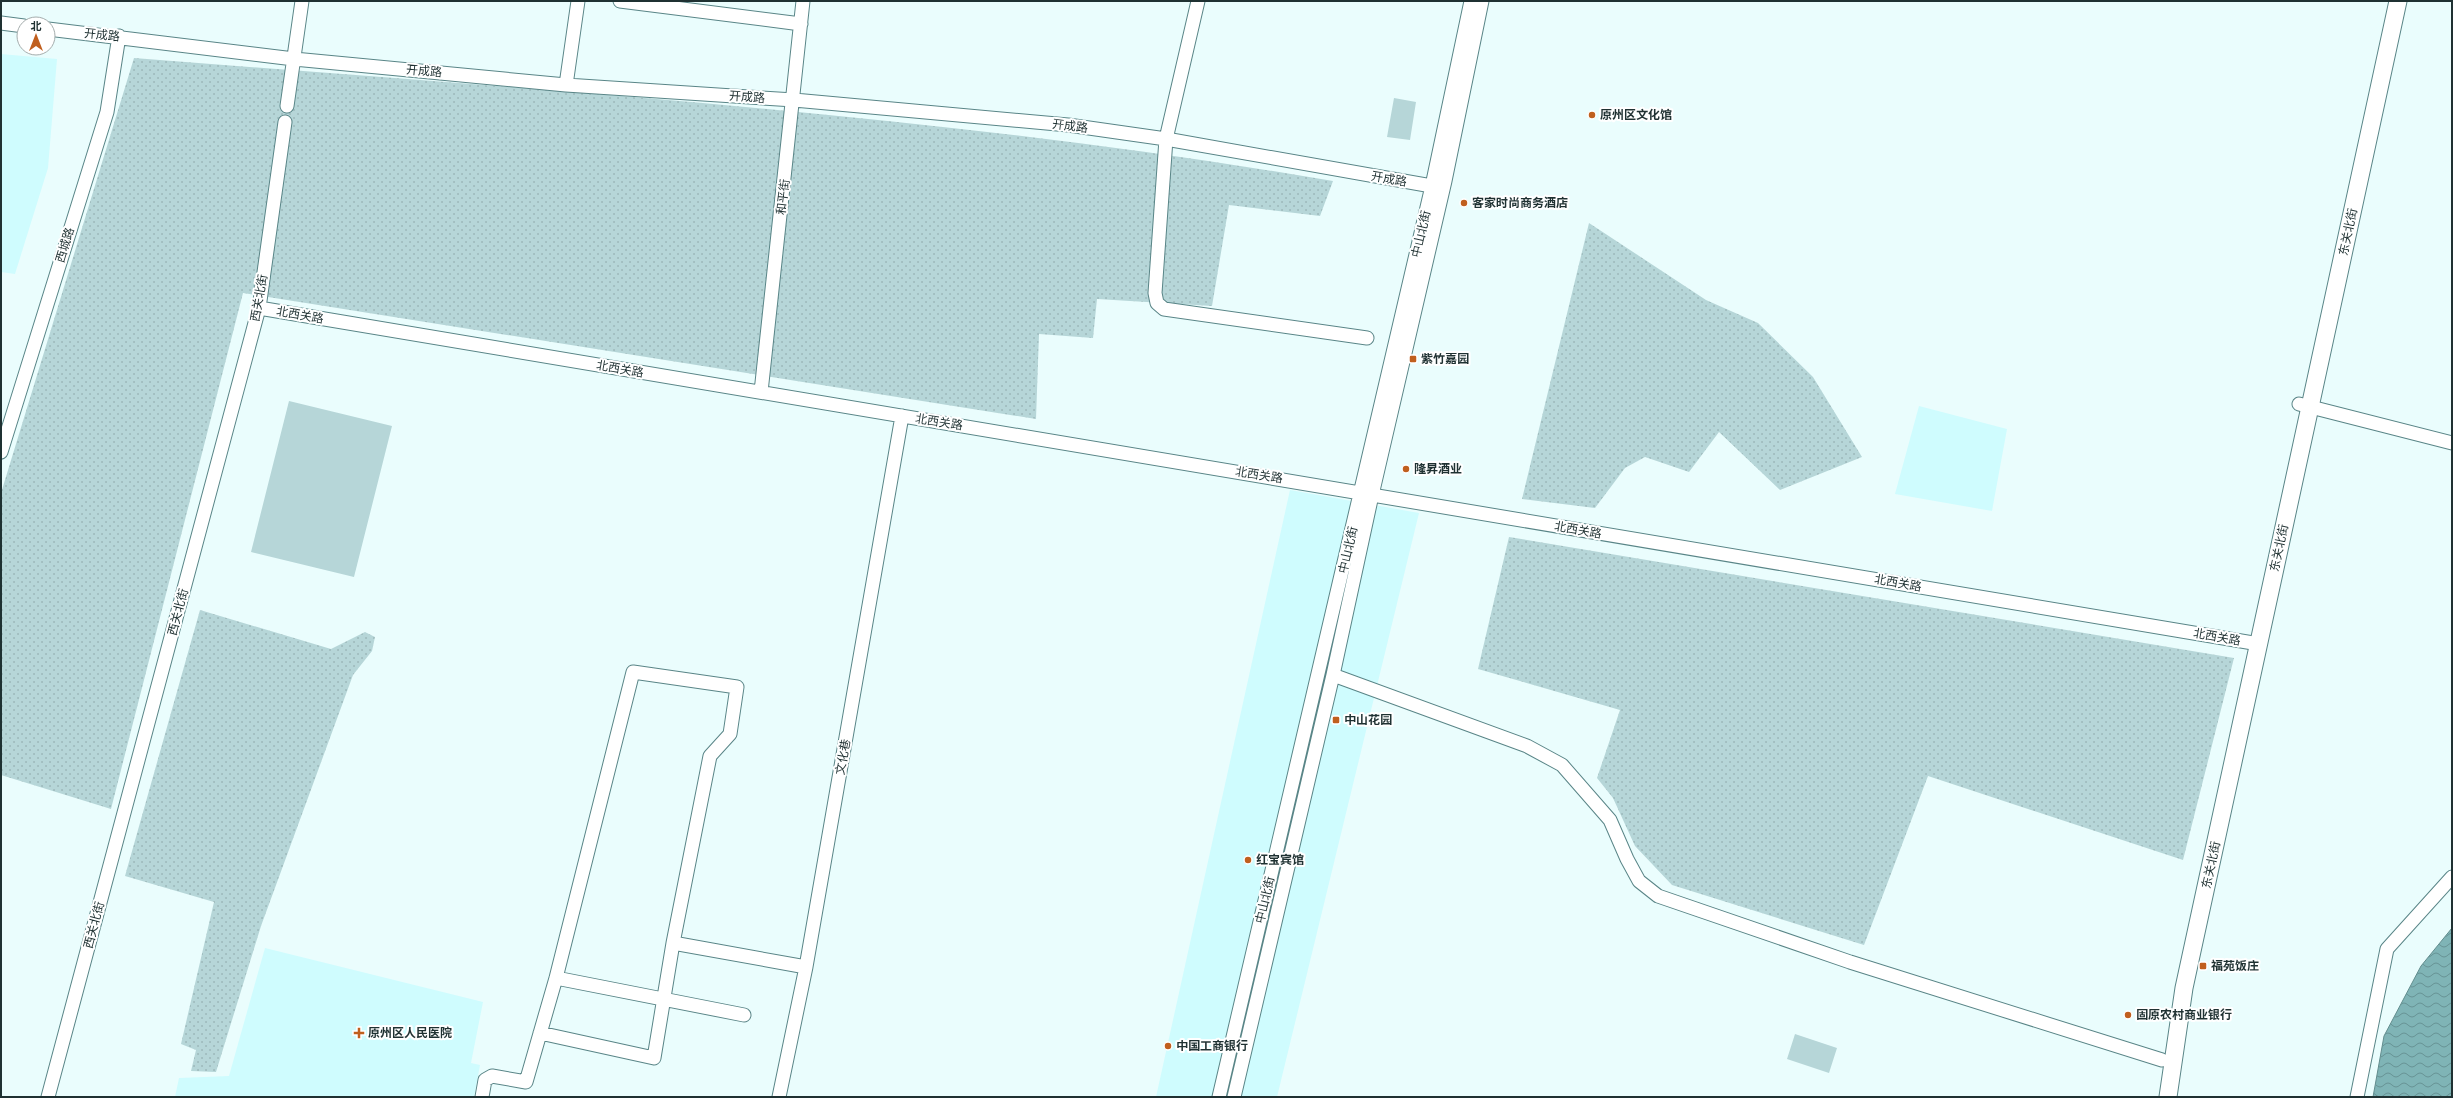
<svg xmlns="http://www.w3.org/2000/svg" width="2453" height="1098" viewBox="0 0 2453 1098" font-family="'Libre Baskerville','Noto Sans SC',serif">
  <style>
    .built { fill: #cffcfe }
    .green { fill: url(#green-dots) }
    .pitch { fill: #b6d6d8 }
    .water { fill: url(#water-waves); stroke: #628d8e }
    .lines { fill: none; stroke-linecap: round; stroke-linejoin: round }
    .minor-casing { stroke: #598587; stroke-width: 15 }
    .major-casing { stroke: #598587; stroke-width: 19 }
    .minor { stroke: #fff; stroke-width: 13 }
    .major { stroke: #fff; stroke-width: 17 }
    .poi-dot { fill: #c05f1e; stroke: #fff; stroke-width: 1.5 }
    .labels { text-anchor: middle; stroke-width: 4; stroke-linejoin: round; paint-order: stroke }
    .street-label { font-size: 12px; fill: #1f3132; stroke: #fff }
    .poi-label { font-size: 12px; font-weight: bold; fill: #1f3132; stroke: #fff; text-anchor: start }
  </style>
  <defs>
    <pattern id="green-dots" width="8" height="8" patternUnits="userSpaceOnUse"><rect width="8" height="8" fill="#b6d6d8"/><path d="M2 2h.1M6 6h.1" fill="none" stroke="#9cb8ba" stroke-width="1.8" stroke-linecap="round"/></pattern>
    <pattern id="water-waves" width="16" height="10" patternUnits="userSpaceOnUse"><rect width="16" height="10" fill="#7fb4b6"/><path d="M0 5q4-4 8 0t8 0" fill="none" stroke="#679395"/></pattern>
  </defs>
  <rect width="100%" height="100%" fill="#eafdfd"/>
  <path class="built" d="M1,54l56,5 -9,109 -33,106 -14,-2z
    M1919,406l88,23 -15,82 -97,-17z
    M1290,490l129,23 -142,584h-121z
    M265,948l218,54 -12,61 9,2 -6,32h-299l4,-19 50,-2z"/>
  <path class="green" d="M134,58c401,32 803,55 1199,123l-13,35 -91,-11 -17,101 -115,-7 -4,39 -54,-4 -3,85 -793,-126 -132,516 -110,-34v-282z
    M1589,223l117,77 52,23 55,54 49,80 -82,33 -61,-58 -30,40 -44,-15 -20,11 -30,40 -73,-9z
    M1509,537l725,121 -51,202 -255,-84 -64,169 -192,-60 -37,-39 -22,-48 -16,-20 23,-68 -142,-41z
    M200,610l131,39 34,-17 10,5 -3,14 -19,24 -92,251 -45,146 -25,-1 5,-21 -15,-6 33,-142 -89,-26z"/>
  <path class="pitch" d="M1394,98l22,4 -6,38 -23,-3z
    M289,401l103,25 -38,151 -103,-25z
    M1795,1034l42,14 -8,25 -42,-14z"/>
  <path class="water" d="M2452,928v169h-79l11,-61 37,-70z"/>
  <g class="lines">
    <g class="minor-casing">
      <path id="minor" d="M620,1l181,23
        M1198,1l-32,138 -11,154 2,10 7,6 203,29
        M1,23l23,3
        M48,29l246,30 272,26 228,15 274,25 98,14 277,49
        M566,85l12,-84
        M287,106l15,-105
        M259,308l2000,336
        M761,392l42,-391
        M2299,404l153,39
        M1,452l106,-340 12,-76
        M1333,675l194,71 35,19 48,55 17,39 12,22 19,15 192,66 312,98
        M556,978l188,37
        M540,1033l114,25 19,-115
        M48,1097l211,-789 26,-186
        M482,1097l3,-17 7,-4 34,6 30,-104 77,-306 104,15 -7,47 -20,22 -37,187 133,24
        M779,1097l27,-130 96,-551
        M1219,1097l213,-911 39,-185
        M1234,1097l99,-422 39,-180 73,-314 37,-180
        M2357,1097l30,-148 65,-72"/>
    </g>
    <g class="major-casing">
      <path id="major" d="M2168,1097l16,-109 214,-987"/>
    </g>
    <use href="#minor" class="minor"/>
    <use href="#major" class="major"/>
  </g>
  <g class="poi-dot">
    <circle cx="1592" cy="115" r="4"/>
    <circle cx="1464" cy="203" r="4"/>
    <rect x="1409" y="355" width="8" height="8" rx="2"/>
    <circle cx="1406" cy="469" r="4"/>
    <rect x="1332" y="716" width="8" height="8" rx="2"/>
    <circle cx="1248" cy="860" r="4"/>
    <rect x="2199" y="962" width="8" height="8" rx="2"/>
    <circle cx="2128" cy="1015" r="4"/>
    <path d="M357 1027h4v4h4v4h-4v4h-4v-4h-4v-4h4z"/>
    <circle cx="1168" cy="1046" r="4"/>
  </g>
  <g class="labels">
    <g class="street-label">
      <text transform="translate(102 35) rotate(6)" y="4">开成路</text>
      <text transform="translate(424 71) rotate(5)" y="4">开成路</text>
      <text transform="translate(747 97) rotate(4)" y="4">开成路</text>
      <text transform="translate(1070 126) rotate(7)" y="4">开成路</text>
      <text transform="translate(1389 179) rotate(10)" y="4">开成路</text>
      <text transform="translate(783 197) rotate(-83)" y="4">和平街</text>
      <text transform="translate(2348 232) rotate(-78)" y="4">东关北街</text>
      <text transform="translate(1421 234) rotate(-77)" y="4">中山北街</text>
      <text transform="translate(65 245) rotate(-73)" y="4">西城路</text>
      <text transform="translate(259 298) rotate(-80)" y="4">西关北街</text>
      <text transform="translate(300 315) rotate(10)" y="4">北西关路</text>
      <text transform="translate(620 369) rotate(10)" y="4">北西关路</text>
      <text transform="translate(939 422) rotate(9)" y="4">北西关路</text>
      <text transform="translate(1259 475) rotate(9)" y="4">北西关路</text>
      <text transform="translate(1578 530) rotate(10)" y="4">北西关路</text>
      <text transform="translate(2279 548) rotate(-78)" y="4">东关北街</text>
      <text transform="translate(1348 550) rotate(-77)" y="4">中山北街</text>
      <text transform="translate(1898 583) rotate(10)" y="4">北西关路</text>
      <text transform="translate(178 612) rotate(-75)" y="4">西关北街</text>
      <text transform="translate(2217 637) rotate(10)" y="4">北西关路</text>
      <text transform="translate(843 757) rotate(-80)" y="4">文化巷</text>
      <text transform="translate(2211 865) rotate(-78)" y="4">东关北街</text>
      <text transform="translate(1265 900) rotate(-77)" y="4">中山北街</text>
      <text transform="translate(94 925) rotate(-75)" y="4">西关北街</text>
    </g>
    <g class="poi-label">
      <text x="1600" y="119">原州区文化馆</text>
      <text x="1472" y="207">客家时尚商务酒店</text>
      <text x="1421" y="363">紫竹嘉园</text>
      <text x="1414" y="473">隆昇酒业</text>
      <text x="1344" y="724">中山花园</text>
      <text x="1256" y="864">红宝宾馆</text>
      <text x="2211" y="970">福苑饭庄</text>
      <text x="2136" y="1019">固原农村商业银行</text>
      <text x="368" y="1037">原州区人民医院</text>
      <text x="1176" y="1050">中国工商银行</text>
    </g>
  </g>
  <rect width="2453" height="1098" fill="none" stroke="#1f3132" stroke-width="4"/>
  <g transform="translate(36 36)"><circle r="19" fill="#ffffff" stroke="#a5adad"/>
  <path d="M0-3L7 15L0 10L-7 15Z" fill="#c05f1e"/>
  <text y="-6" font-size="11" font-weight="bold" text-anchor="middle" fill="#1f3132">北</text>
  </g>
</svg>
